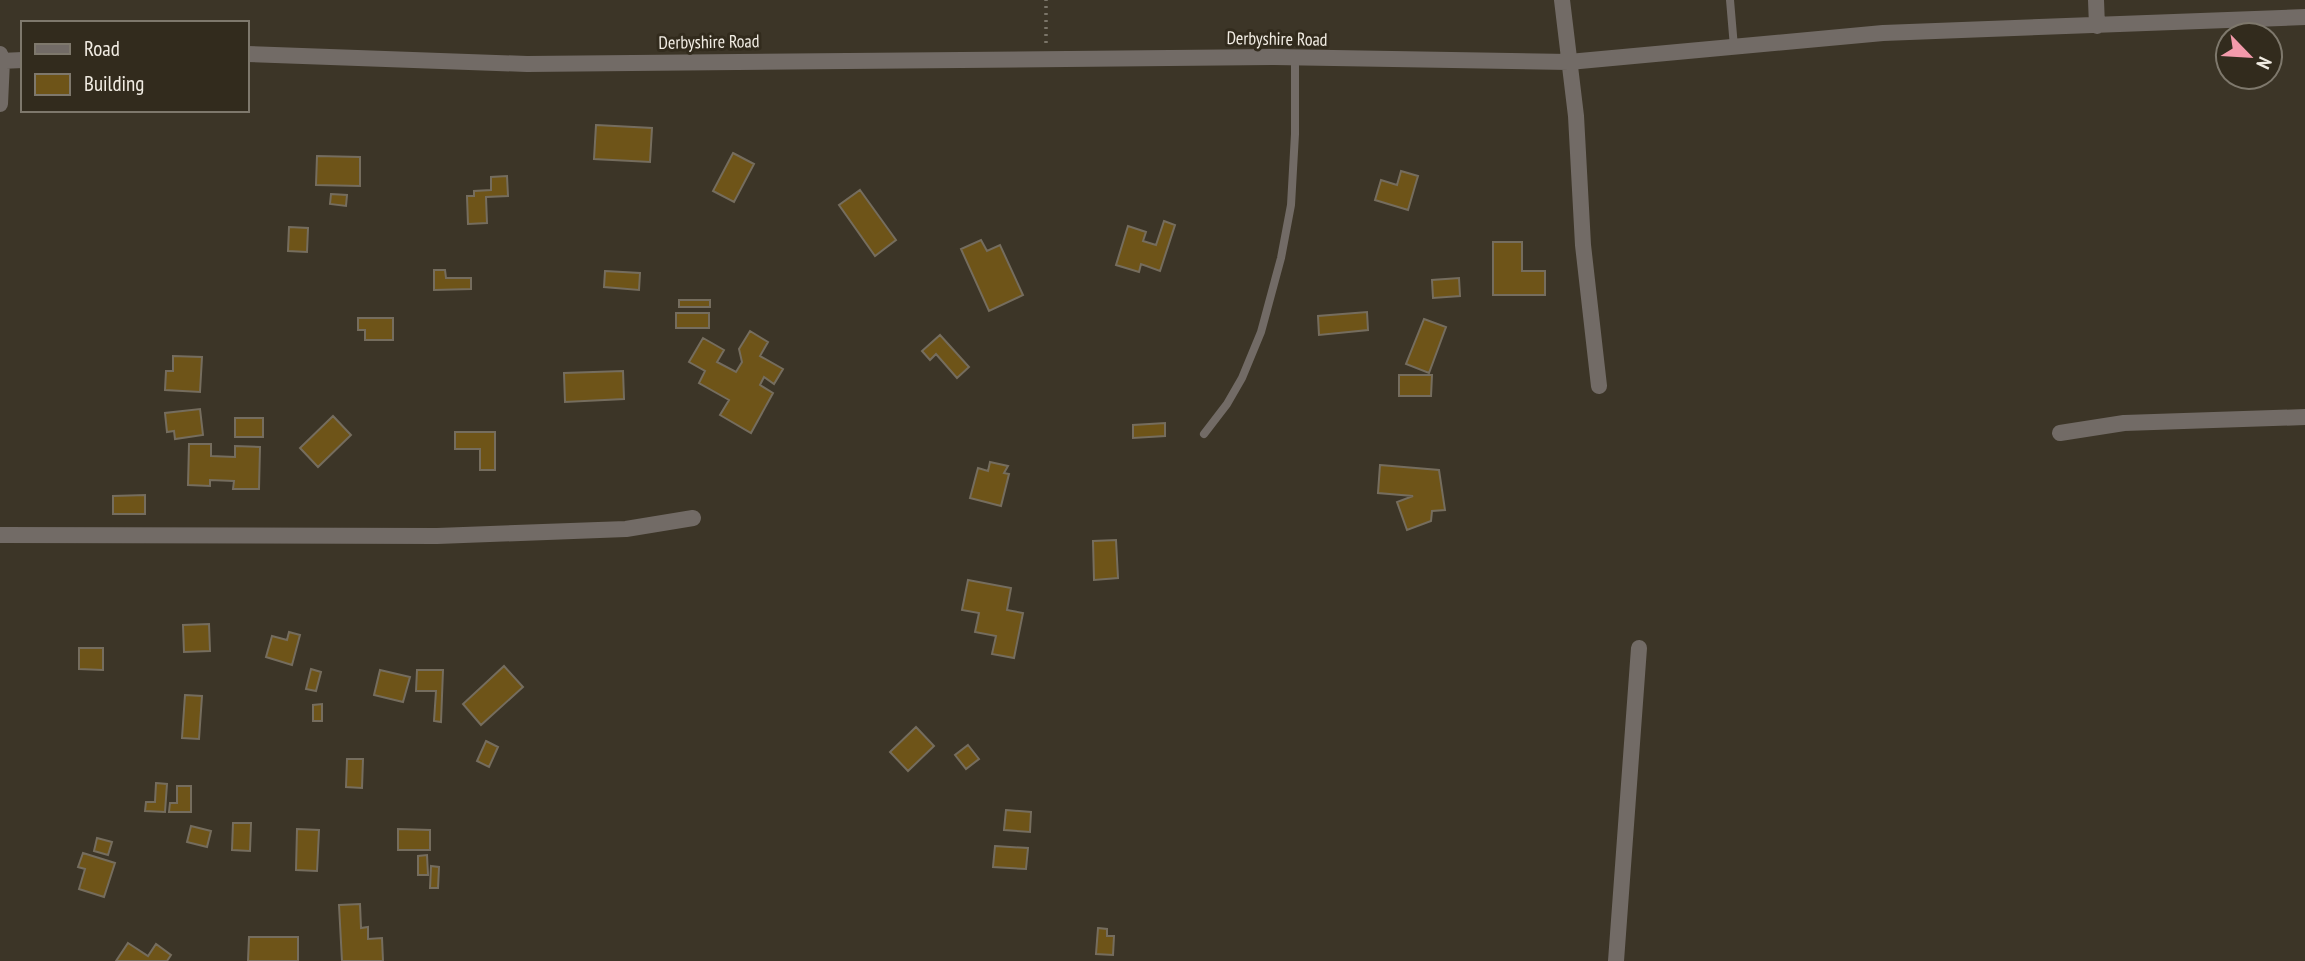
<svg xmlns="http://www.w3.org/2000/svg" width="2305" height="961" viewBox="0 0 2305 961" font-family="'PT Sans Narrow',sans-serif">
  <style>
    .building { fill: #6e5418; stroke: #756d5e; stroke-width: 2 }
    .lines { fill: none; stroke-linecap: round; stroke-linejoin: round }
    .path { stroke: #7b7569; stroke-width: 3.5; stroke-dasharray: 2 5; stroke-linecap: butt }
    .lane { stroke: #726b66; stroke-width: 8 }
    .street { stroke: #726b66; stroke-width: 16 }
    .labels { text-anchor: middle; stroke-width: 6; stroke-linejoin: round; paint-order: stroke }
    .street-label { font-size: 18px; fill: #f1ece3; stroke: #322b1d }
  </style>
  <rect width="100%" height="100%" fill="#3c3527"/>
  <path class="building" d="M596,125l56,3 -2,34 -56,-3z
    M733,153l21,11 -20,38 -21,-11z
    M317,156l43,1v29l-44,-1z
    M1401,171l17,5 -10,34 -33,-10 6,-20 16,5z
    M507,176l1,20 -22,1 1,26 -19,1 -1,-28h7v-5l17,-1v-13z
    M860,190l36,50 -21,16 -36,-51z
    M331,194l16,1 -1,11 -16,-2z
    M1164,221l11,4 -15,46 -19,-7 -2,8 -23,-7 12,-39 18,6 -3,9 13,4z
    M289,227l19,1 -1,24 -19,-1z
    M981,240l6,11 13,-6 23,50 -34,16 -28,-62z
    M1493,242h29v29h23v24h-52z
    M434,270h11l1,8h25v11l-37,1z
    M605,271l35,2 -1,17 -35,-3z
    M1459,278l1,18 -27,2 -1,-18z
    M679,300h31v7h-31z
    M1367,312l1,18 -49,5 -1,-19z
    M676,313h33v15h-33z
    M358,318h35v22h-28v-10h-7z
    M1424,319l22,8 -17,46 -23,-9z
    M750,331l18,11 -8,14 23,13 -9,15 -10,-7 -4,8 13,8 -22,40 -31,-18 9,-15 -30,-17 6,-12 -16,-9 14,-24 21,12 -7,12 19,10 6,-10 -3,-13z
    M940,335l29,32 -12,11 -21,-24 -6,6 -8,-9z
    M173,356l29,1 -2,35 -35,-2 1,-19h7z
    M623,371l1,28 -59,3 -1,-29z
    M1399,375h33l-1,21h-32z
    M200,409l3,26 -28,4 -1,-8 -7,1 -2,-19z
    M333,416l18,19 -33,32 -18,-19z
    M235,418h28v19h-28z
    M1165,423v13l-32,2v-13z
    M455,432h40v38h-15v-21h-25z
    M189,444h22v12l24,1v-11l25,1 -1,42h-26l1,-8 -24,-1v6l-22,-1z
    M990,462l18,4 -4,7 5,1 -8,32 -31,-8 8,-30 10,3z
    M1380,465l59,5 6,40 -13,1 -1,10 -24,9 -10,-28 16,-6 -35,-3z
    M145,495v19h-32v-18z
    M1116,540l2,38 -24,2 -1,-39z
    M968,580l43,8 -4,22 16,3 -9,45 -22,-4 4,-18 -21,-4 4,-19 -17,-3z
    M209,624l1,27 -26,1 -1,-27z
    M289,632l11,3 -8,30 -26,-8 6,-21 15,4z
    M79,648h24v22l-24,-1z
    M504,666l19,21 -42,38 -18,-21z
    M311,669l10,3 -5,19 -10,-2z
    M380,670l30,7 -7,25 -29,-7z
    M417,670h26l-2,52 -7,-1 2,-30h-20z
    M185,695l17,1 -3,43 -17,-1z
    M322,704v17h-9v-16z
    M916,727l18,19 -26,25 -18,-19z
    M486,741l12,6 -9,20 -12,-6z
    M968,745l11,14 -13,10 -11,-14z
    M347,759h16l-1,29 -16,-1z
    M156,783l11,1 -2,28 -20,-1 1,-9h9z
    M177,786h14v26h-22l1,-9h7z
    M1006,810l25,2 -1,20 -26,-2z
    M233,823h18l-1,28 -18,-1z
    M191,826l20,5 -4,16 -20,-5z
    M297,829l22,1 -2,41 -21,-1z
    M398,829l32,1v20h-32z
    M97,838l15,4 -4,13 -14,-4z
    M995,846l33,2 -2,21 -33,-2z
    M83,853l32,10 -11,34 -25,-8 6,-20 -7,-2z
    M427,855l1,20h-10v-19z
    M431,866l8,1 -1,21h-8z
    M360,904l1,24 7,-1v12l14,-1 1,23h-41l-3,-56z
    M1098,928l9,1v7h7l-1,19 -17,-1z
    M249,937h49v24h-50z
    M128,943l20,13 8,-12 15,11 -4,6h-51z"/>
  <g class="lines">
    <path class="path" d="M1046,43v-43"/>
    <path class="lane" d="M1730,0l4,47
      M1204,434l23,-30 15,-26 19,-46 20,-74 10,-53 4,-71v-76"/>
    <path class="street" d="M1562,0l14,116 7,129 16,141
      M2096,0l1,26
      M0,54l2,7 -2,43
      M247,54l280,10 747,-7 295,5 314,-29 422,-16
      M0,61l23,-1
      M2060,433l64,-10 181,-6
      M0,535l437,1 189,-7 67,-11
      M1616,961l23,-313"/>
  </g>
  <g class="labels">
    <g class="street-label">
      <text transform="translate(1277 39) rotate(1)" y="6">Derbyshire Road</text>
      <text transform="translate(709 42) rotate(-1)" y="6">Derbyshire Road</text>
    </g>
  </g>
  <rect x="21" y="21" width="228" height="91" fill="#322b1d" stroke="#7e786c" stroke-width="2"/>
  <rect x="35" y="44" width="35" height="10" fill="#726b66" stroke="#7e786c" stroke-width="2"/>
  <text x="84" y="56" font-size="21" fill="#f1ece3">Road</text>
  <rect x="35" y="74" width="35" height="21" fill="#6e5418" stroke="#7e786c" stroke-width="2"/>
  <text x="84" y="91" font-size="21" fill="#f1ece3">Building</text>
  <g transform="translate(2249 56) rotate(115)"><circle r="33" fill="#322b1d" stroke="#7e786c" stroke-width="2"/>
  <path d="M0-5L12 26L0 18L-12 26Z" fill="#f39aab"/>
  <text y="-10" font-size="19" font-weight="bold" text-anchor="middle" fill="#f1ece3">N</text>
  </g>
</svg>
